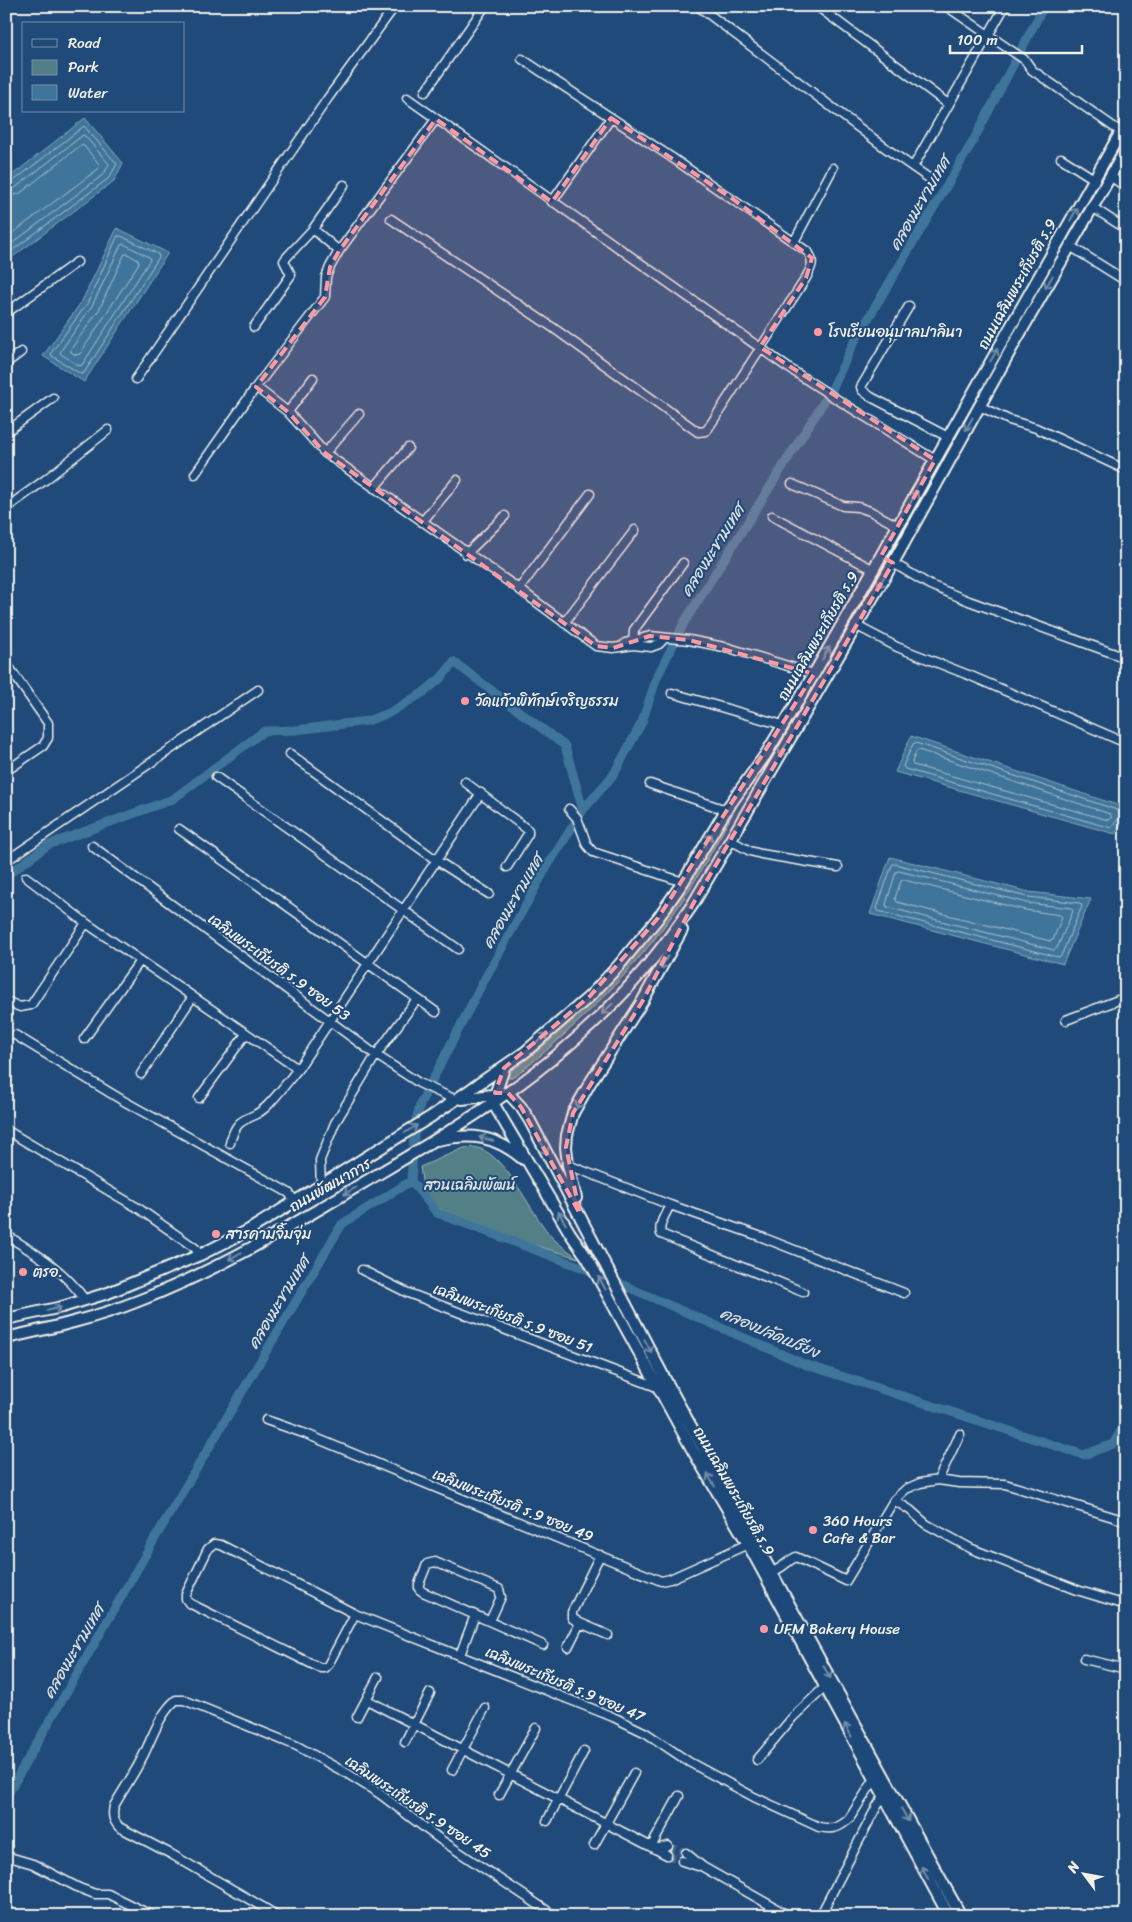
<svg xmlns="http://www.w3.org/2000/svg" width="1132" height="1922" viewBox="0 0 1132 1922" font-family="Sriracha,'Playpen Sans Thai',sans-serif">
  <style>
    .green { fill: #527f87; stroke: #a3b8b8 }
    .water { fill: #3f759b; stroke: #87a7ba }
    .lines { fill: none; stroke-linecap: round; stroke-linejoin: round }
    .shore { stroke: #acbfc9; stroke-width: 1 }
    .canal { stroke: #3f759b; stroke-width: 9 }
    .minor-tunnel { stroke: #3f638a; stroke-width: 8; stroke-dasharray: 8 4; stroke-linecap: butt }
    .minor-casing { stroke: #f4f1e8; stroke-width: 11 }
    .secondary-casing { stroke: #f4f1e8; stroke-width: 14 }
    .minor { stroke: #1f4a7a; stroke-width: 8 }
    .secondary { stroke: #1f4a7a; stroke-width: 10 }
    .oneway { stroke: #748da6 }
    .marked { fill: #ff9aa2; fill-opacity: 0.2; stroke: #ff9aa2; stroke-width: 4; stroke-dasharray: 10 6; stroke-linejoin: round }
    .poi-dot { fill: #ff9aa2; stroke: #1f4a7a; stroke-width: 2 }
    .labels { text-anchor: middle; stroke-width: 4; stroke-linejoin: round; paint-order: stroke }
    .street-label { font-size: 15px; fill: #f4f1e8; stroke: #1f4a7a }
    .poi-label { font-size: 15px; fill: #f4f1e8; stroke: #1f4a7a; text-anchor: start }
    .park-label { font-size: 15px; fill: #dce0d9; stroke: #1f4a7a }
    .water-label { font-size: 16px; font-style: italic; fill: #d9dedc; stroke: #1f4a7a }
  </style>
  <rect width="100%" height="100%" fill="#1f4a7a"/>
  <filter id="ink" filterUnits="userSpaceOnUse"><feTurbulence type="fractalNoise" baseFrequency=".02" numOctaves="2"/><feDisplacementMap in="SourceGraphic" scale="10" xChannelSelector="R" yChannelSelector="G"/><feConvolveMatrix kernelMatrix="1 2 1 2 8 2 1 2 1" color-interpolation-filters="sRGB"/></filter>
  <g filter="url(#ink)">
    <path class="green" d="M736,804v4c-21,37 -40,75 -65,109 -43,60 -96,111 -154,158l-6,3h-4l3,-6c55,-40 103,-90 145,-143z
      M474,1147c32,5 56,66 77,89 7,8 18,15 27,22l-61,-18 -63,-23 -20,-11 -10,-12 -4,-27 44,-19z"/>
    <path class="water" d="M85,118l38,45 -9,18 -108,81v-82z
      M117,228l51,25 -84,129 -41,-26 39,-55z
      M911,736l215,72v8l-11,18 -220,-62z
      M890,857l139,35 62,7 -28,65 -193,-50z"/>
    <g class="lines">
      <path class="shore" d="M6,184l5,-1 73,-57 33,38 -8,14 -103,77
        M6,190l9,-2 68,-53 2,1 24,28 -5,10 -98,74
        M6,197l13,-3 62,-49 3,1 16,19 -2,4 -92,69
        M118,236h3l37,18 1,3 -75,116 -3,1 -29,-18 -1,-3 36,-49z
        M124,244l25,13 1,3 -68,105 -3,1 -18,-12 -1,-2 32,-46 29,-61z
        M128,254l10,6 1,3 -59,91 -4,1 -5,-3v-3l28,-39 25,-55z
        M916,743l204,68 2,3 -11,14 -206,-59 -2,-3 10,-22z
        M919,750l191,64 2,3 -4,3 -195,-55 -1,-3 4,-10z
        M895,864l133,33 52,6 2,3 -21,50 -3,1 -180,-46 -1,-3 15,-43z
        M899,871l128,32 44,5 2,3 -16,37 -3,2 -167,-43 -1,-3 10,-32z
        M904,880l121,30 35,5 2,2 -9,23 -3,1 -153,-39 -2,-4 6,-17z"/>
      <path class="canal" d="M6,876l42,-31 125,-46 91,-68 32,-1 71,-9 22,-8 35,-21 17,-14 13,-16 111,84 18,64
        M411,1181l4,-58 6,-21 61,-118 63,-114 38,-60 31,-36 28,-52 15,-45 28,-56 147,-232 20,-43 120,-203 70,-133 5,-4
        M411,1181l26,32 152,57 215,94 280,91 29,-11 13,-22
        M6,1797l152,-264 184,-309 69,-43"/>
      <path class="minor-tunnel" d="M668,1846l18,7
        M667,1855l15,6"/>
      <g class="minor-casing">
        <path id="minor" d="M698,6l189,143 43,30
          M817,6l131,98
          M946,6l79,54 7,10 89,62
          M425,92l60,-86
          M407,98l380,269 51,33 97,60
          M1061,158l33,21
          M913,167l92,-161
          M1110,176l16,11
          M552,202l59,-84
          M1092,207l34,22
          M391,219l161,108 146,105 8,-1 3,-4 97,-149c5,-10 9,-16 2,-26l-137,-95 -149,-98
          M313,229l26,22
          M794,242l39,-74
          M1070,246l56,35
          M909,306l-45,76 -3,5 1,3 9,7 77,40
          M6,313l71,-51
          M254,327l37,-52 -7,-14 2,-3 27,-29 31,-44
          M6,363l15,-11
          M136,379l192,-281 67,-92
          M256,387l32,25 37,41 194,136 77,57 17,2 20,-3 18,2 8,-3 5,-5
          M979,406l30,14 27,8 90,42
          M288,412l25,-34
          M6,432l47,-34
          M325,453l34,-39
          M195,474l61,-87 69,-90 1,-20 4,-10 9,-16 97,-132
          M792,484l51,22 15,1 12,4 28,15
          M374,488l34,-40
          M6,508l39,-28 63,-50
          M772,516l102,54
          M422,522l35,-42
          M466,554l39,-38
          M893,563l37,22 39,16 157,57
          M519,589l71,-95
          M564,623l71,-93
          M855,625l42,22 74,29 155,67
          M625,643l25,-7 39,4 40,8 85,26
          M633,643l1,-13 49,-67
          M6,663l42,60v15l-5,8 -37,25
          M672,693l111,32
          M290,754l146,106 53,34
          M216,777l242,172
          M465,782l63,48v4l-21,33
          M650,784l76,26
          M569,809l8,9 10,27 6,7 90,30
          M179,829l257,183
          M730,840l20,11 11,3 77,13
          M92,846l284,209 43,28 37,17
          M6,861l252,-171
          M26,877l60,46 212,146
          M6,1001l14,6 11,-2 55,-82
          M1066,1020l60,-23
          M15,1035l107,65 167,93 6,9
          M84,1039l56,-78
          M141,1074l51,-76
          M199,1098l47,-64
          M6,1130l132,78 57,40 5,7
          M230,1143c8,-31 19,-19 37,-37 11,-11 21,-25 31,-37l183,-276
          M568,1165l102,40 89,31 145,57
          M321,1186l-1,-26 15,-37 41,-68 41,-56
          M670,1205c-4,9 -12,19 -9,29l142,58
          M6,1235c32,20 57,34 79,65
          M362,1270l46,23 249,94
          M266,1420l40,14 355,147 9,-2 78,-35
          M938,1480l22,-46
          M894,1500l16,10 16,14 46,25 108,42 46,14
          M772,1572c11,-4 15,-11 24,-15l50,24 48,-81 12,-11 14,-6 18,-3 21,3 46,1 121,37
          M355,1614l-27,51 -3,3h-5l-131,-65 -3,-4v-5l22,-45 6,-5 7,1 134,69 258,103 33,16 43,29 65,35 65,30c13,3 20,1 30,-8l25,-39
          M490,1621l11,-24 -2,-8 -64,-27 -8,2 -8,20v5l4,3 120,53
          M580,1623l28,12
          M568,1647l12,-24 -8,-5v-6l28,-57
          M460,1655l15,-40
          M1084,1659l42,10
          M367,1700l300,155
          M357,1717l21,-40
          M405,1742l25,-49
          M757,1760l36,-43 32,-30
          M452,1770l33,-62
          M499,1795l37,-67
          M547,1821l37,-70
          M594,1845l40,-72
          M651,1847l28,-51
          M655,1849l13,-3
          M686,1853l17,14 86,49
          M6,1856l27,8 46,24 16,6h13l45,22
          M682,1861l16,5
          M278,1916l-107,-62 -52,-27c-6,-7 -7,-12 -5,-21 9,-16 20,-32 28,-48 10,-19 17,-44 34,-58h8l113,46 51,28 32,20 61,46 114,76
          M820,1916l57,-110 7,-9"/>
      </g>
      <g class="secondary-casing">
        <path id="secondary" d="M508,1093l13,14 9,14 136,260 295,535
          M494,1098l10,-30
          M462,1099l45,-6
          M493,1103l77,130 18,26 105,192 55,93 201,372
          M437,1140c35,-7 57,-5 86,19
          M576,1198l-8,-33 -2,-18 1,-12 6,-22 17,-30 52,-81 40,-72
          M6,1319l56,-12 46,-14 92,-38 49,-25 183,-114 93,-64 65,-56 29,-31 39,-47 25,-36 43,-72 40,-56 48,-80 312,-551
          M6,1338c45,-10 90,-20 132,-37 79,-30 153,-75 225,-118 71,-42 144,-84 207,-139 47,-40 89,-89 123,-140l200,-341 122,-221 111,-193"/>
      </g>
      <use href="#minor" class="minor"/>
      <use href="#secondary" class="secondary"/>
    </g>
    <defs><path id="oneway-shaft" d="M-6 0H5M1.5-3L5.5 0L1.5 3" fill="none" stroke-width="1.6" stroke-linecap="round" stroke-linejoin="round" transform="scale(1.25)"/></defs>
    <g class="oneway">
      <use href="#oneway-shaft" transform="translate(1074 214) rotate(-60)"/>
      <use href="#oneway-shaft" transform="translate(1049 282) rotate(120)"/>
      <use href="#oneway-shaft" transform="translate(994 355) rotate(-61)"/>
      <use href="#oneway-shaft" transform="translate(969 424) rotate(119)"/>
      <use href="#oneway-shaft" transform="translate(914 497) rotate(-61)"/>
      <use href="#oneway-shaft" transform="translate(882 581) rotate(121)"/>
      <use href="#oneway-shaft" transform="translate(826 653) rotate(-60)"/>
      <use href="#oneway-shaft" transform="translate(783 750) rotate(120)"/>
      <use href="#oneway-shaft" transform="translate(708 840) rotate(-59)"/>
      <use href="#oneway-shaft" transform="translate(664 963) rotate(119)"/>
      <use href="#oneway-shaft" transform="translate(607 1009) rotate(136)"/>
      <use href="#oneway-shaft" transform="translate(542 1038) rotate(-40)"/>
      <use href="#oneway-shaft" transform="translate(580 1102) rotate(119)"/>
      <use href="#oneway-shaft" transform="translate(411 1129) rotate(-32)"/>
      <use href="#oneway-shaft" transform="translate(486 1139) rotate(-164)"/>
      <use href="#oneway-shaft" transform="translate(544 1148) rotate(62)"/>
      <use href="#oneway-shaft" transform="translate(350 1191) rotate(149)"/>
      <use href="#oneway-shaft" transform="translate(562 1218) rotate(-120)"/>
      <use href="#oneway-shaft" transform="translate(235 1256) rotate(151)"/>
      <use href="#oneway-shaft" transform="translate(602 1283) rotate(-119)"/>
      <use href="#oneway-shaft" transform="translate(54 1309) rotate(-13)"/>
      <use href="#oneway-shaft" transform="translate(648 1346) rotate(62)"/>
      <use href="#oneway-shaft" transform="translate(711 1480) rotate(-121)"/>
      <use href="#oneway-shaft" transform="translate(827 1672) rotate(61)"/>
      <use href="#oneway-shaft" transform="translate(848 1730) rotate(-118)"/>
      <use href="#oneway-shaft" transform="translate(905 1815) rotate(61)"/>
      <use href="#oneway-shaft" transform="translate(925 1873) rotate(-117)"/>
    </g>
  </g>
  <path class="marked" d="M611,118l122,81 79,59 -6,20 -46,69 175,113 -54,96 12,7 -200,341 -51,98 -69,111 -7,34 14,67 -59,-107 -13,-14h-13l9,-25 86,-72 68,-78 156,-244 -125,-34 -39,-4 -37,12 -17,-2 -271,-193 -37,-41 -32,-25 69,-90 5,-30 9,-16 97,-132 116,83z"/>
  <g class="poi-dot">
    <circle cx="818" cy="332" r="5"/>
    <circle cx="465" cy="701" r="5"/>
    <circle cx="216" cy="1234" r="5"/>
    <circle cx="23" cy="1272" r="5"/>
    <circle cx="813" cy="1530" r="5"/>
    <circle cx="764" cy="1629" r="5"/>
  </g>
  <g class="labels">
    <g class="street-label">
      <text transform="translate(1017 284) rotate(-61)" y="5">ถนนเฉลิมพระเกียรติ ร.9</text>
      <text transform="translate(818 636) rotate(-60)" y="5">ถนนเฉลิมพระเกียรติ ร.9</text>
      <text transform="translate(279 967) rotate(36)" y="5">เฉลิมพระเกียรติ ร.9 ซอย 53</text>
      <text transform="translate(330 1185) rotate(-30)" y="5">ถนนพัฒนาการ</text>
      <text transform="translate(513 1318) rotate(21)" y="5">เฉลิมพระเกียรติ ร.9 ซอย 51</text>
      <text transform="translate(734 1491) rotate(60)" y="5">ถนนเฉลิมพระเกียรติ ร.9</text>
      <text transform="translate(513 1505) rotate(22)" y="5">เฉลิมพระเกียรติ ร.9 ซอย 49</text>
      <text transform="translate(565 1684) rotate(23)" y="5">เฉลิมพระเกียรติ ร.9 ซอย 47</text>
      <text transform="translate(418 1807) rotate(34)" y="5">เฉลิมพระเกียรติ ร.9 ซอย 45</text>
    </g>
    <g class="poi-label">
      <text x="828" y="337">โรงเรียนอนุบาลปาลินา</text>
      <text x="475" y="706">วัดแก้วพิทักษ์เจริญธรรม</text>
      <text x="226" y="1239">สารคามจิ้มจุ่ม</text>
      <text x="33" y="1277">ตรอ.</text>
      <text x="823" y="1526">360 Hours<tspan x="823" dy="17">Cafe &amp; Bar</tspan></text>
      <text x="774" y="1634">UFM Bakery House</text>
    </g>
    <g class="park-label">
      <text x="470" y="1190">สวนเฉลิมพัฒน์</text>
    </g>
    <g class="water-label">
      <text transform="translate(919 203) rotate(-60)" y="6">คลองมะขามเทศ</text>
      <text transform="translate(712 550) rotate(-58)" y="6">คลองมะขามเทศ</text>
      <text transform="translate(512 901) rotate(-60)" y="6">คลองมะขามเทศ</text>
      <text transform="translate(278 1302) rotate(-59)" y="6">คลองมะขามเทศ</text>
      <text transform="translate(770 1332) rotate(23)" y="6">คลองปลัดเปรียง</text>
      <text transform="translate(73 1651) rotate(-60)" y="6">คลองมะขามเทศ</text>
    </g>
  </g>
  <rect width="1132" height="1922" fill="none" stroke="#1f4a7a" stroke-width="25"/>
  <rect x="12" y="12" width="1107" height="1897" fill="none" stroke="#f4f1e8" stroke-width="2" filter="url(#ink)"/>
  <rect x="22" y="22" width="162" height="90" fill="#1f4a7a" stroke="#748da6"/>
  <rect x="32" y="39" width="25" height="8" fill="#1f4a7a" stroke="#748da6"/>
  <text x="68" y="48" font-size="15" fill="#f4f1e8">Road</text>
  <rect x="32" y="60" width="25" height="15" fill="#527f87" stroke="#748da6"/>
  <text x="68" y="72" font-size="15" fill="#f4f1e8">Park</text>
  <rect x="32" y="85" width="25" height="15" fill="#3f759b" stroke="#748da6"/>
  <text x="68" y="98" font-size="15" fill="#f4f1e8">Water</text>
  <g transform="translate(1084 1874) rotate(302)" stroke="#1f4a7a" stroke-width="4" paint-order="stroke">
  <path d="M0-4L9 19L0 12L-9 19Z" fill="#f4f1e8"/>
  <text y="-8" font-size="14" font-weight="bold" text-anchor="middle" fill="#f4f1e8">N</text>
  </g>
  <path d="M950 45v8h132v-8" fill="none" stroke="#f4f1e8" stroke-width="2.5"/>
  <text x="957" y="45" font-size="15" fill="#f4f1e8" stroke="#1f4a7a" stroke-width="4" paint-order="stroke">100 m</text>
</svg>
